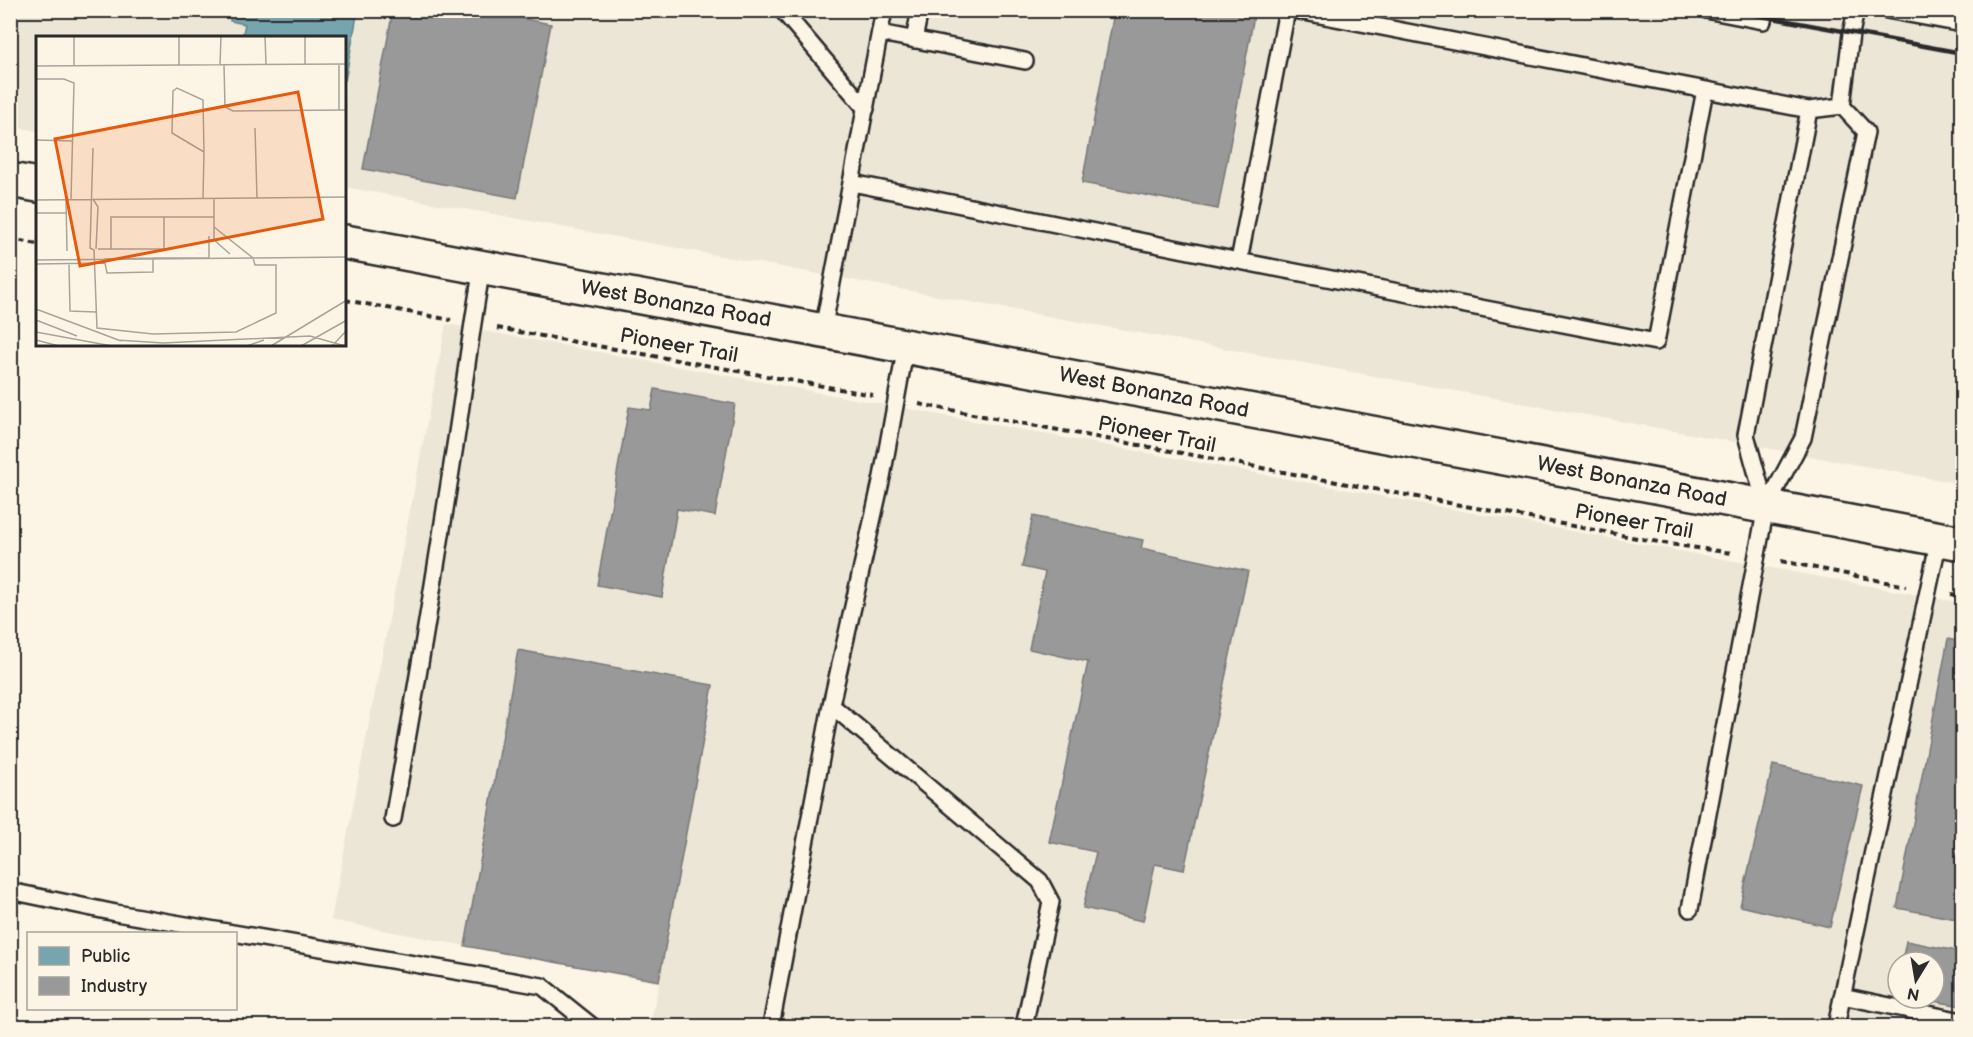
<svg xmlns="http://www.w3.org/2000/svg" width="1973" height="1037" viewBox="0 0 1973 1037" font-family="'Balsamiq Sans',sans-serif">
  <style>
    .built { fill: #ece6d7; fill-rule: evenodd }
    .public { fill: #76a5af; stroke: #608087; stroke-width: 1.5 }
    .industry { fill: #999; stroke: #787878; stroke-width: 1.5 }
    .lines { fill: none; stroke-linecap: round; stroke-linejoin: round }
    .service-casing { stroke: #2b2b2b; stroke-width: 20 }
    .secondary-casing { stroke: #2b2b2b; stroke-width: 38 }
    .path { stroke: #2b2b2b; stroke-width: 4; stroke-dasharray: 6 4.5; stroke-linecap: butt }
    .service { stroke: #fcf5e5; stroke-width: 15 }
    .secondary { stroke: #fcf5e5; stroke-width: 33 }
    .rail { stroke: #2b2b2b; stroke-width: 4.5 }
    .labels { text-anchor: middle; stroke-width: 6; stroke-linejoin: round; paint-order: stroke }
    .street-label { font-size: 21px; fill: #2b2b2b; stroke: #fcf5e5 }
    .inset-road { fill: none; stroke: #a8a49b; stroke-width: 1.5 }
    .view { fill: #e8590c; fill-opacity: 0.15; stroke: #e8590c; stroke-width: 3 }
    .inset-edge { fill: none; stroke: #2b2b2b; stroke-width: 3 }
  </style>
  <rect width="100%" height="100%" fill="#fcf5e5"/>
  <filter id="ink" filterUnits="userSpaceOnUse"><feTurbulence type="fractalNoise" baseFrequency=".0167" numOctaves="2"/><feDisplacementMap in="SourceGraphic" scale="12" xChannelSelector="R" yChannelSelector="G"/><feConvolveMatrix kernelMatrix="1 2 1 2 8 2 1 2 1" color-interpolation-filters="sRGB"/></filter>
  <g filter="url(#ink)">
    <path class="built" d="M10,11h1952v473l-1617,-297v-149h-307l-1,93 -26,-5z
      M446,324l1516,279v423h-1312l9,-43 -328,-63zM1898,962h36v36h-36z"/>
    <path class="public" d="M232,10h126l-13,71v-43h-103l3,-14 -15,-3z"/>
    <path class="industry" d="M393,10h87l71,14 -34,174 -154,-29z
      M1073,10h182l-37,199 -136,-26 31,-165z
      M655,389l80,15 -20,112 -38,-7 -15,88 -65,-12 32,-178 22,3z
      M1033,516l110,24 -2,8 107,23 -64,299 -29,-6 -12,57 -60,-13 13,-56 -47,-10 39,-180 -59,-13 16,-77 -23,-5z
      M1948,639l14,3v278l-65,-12z
      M518,650l195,35 -54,296 -194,-35z
      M1773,765l90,21 -33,141 -90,-21z
      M1906,941l56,11v54l-46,-8h18v-36h-32z"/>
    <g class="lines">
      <g class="service-casing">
        <path id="service" d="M782,10l84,99
          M1287,10l-48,251 417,81 49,-252
          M1294,10l515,100
          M1706,10l57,11 2,-11
          M1887,10l75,14
          M880,33l145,28
          M914,40l6,-30
          M1842,106l9,-72 5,-24
          M852,183l387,78
          M823,330l61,-320
          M1766,507l-20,-72 63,-325 33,-4
          M831,705l209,176 11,21 -27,124
          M393,819c22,-122 42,-244 61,-367 10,-62 17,-123 28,-184
          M10,891l106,22 426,73 50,40
          M1690,909l76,-402 37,-69 63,-306 -24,-26
          M1842,996l120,25
          M771,1026l60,-321 51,-228 24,-131
          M1836,1026l103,-487"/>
      </g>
      <g class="secondary-casing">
        <path id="secondary" d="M10,180l28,5
          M345,242l1617,301"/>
      </g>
      <path class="path" d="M10,239l28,5
        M345,300l106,20
        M497,328l376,67
        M919,404l750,140 63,9
        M1781,561l125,25
        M1951,594l11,2"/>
      <use href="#service" class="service"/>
      <use href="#secondary" class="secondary"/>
      <path class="rail" d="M1729,10l233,43"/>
    </g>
  </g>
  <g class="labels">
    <g class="street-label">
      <text transform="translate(676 303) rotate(10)" y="7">West Bonanza Road</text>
      <text transform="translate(679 345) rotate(10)" y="7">Pioneer Trail</text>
      <text transform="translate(1154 392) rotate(11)" y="7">West Bonanza Road</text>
      <text transform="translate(1157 434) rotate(11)" y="7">Pioneer Trail</text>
      <text transform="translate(1632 481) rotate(11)" y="7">West Bonanza Road</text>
      <text transform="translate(1634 521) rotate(10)" y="7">Pioneer Trail</text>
    </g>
  </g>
  <g transform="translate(36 36)">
    <rect width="310" height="310" fill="#fcf5e5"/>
    <path class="inset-road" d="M229,0l1,28M269,0v28M143,29v-29M184,29l1,-29M188,29l1,42 8,4 114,-1M0,30l311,-2M38,30v-30M0,43h28l10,4 -3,116M303,74v-46M219,92l2,70M0,104l36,1M57,112l-3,100 4,2 3,78 56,6 83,-2 40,-19v-48h-21l-2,-7 -39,-31M167,162l1,-46 -1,-52 -26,-12 -4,3 -1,42 32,19M178,162v42l16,14M30,163l1,52M57,163l5,8 -2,42M0,164l311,-3M0,177h30M128,181h50M62,213h66v-32h-53v32M0,224l311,-3M33,227l1,48 26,1M69,227v-4l48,-1M0,228l69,-1 2,10 46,-1v-14h56v-22M0,273l85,32M0,284l41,16M0,296l76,14M0,304l23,6M81,304l46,3 147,-7 35,10M165,310h29M211,310l17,-6M235,310l76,-46M265,310l46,-26M296,310l15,-16"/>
    <path class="view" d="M262,56l25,127 -243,47 -25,-127z"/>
    <rect width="310" height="310" class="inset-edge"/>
  </g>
  <rect width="1973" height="1037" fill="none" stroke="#fcf5e5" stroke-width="36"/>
  <rect x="18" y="18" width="1937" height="1001" fill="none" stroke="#2b2b2b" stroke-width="2" filter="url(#ink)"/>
  <rect x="27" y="932" width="210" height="78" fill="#fcf5e5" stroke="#a8a49b" stroke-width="1.5"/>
  <rect x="39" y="947" width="30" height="18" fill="#76a5af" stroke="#a8a49b" stroke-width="1.5"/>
  <text x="81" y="962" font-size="18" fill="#2b2b2b">Public</text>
  <rect x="39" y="977" width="30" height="18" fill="#999999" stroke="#a8a49b" stroke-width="1.5"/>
  <text x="81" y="992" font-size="18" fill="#2b2b2b">Industry</text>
  <g transform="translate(1916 980) rotate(191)"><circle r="28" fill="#fcf5e5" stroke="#a8a49b" stroke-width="1.5"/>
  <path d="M0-4.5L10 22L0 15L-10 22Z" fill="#2b2b2b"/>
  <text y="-9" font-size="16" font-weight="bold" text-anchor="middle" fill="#2b2b2b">N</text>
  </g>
</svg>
